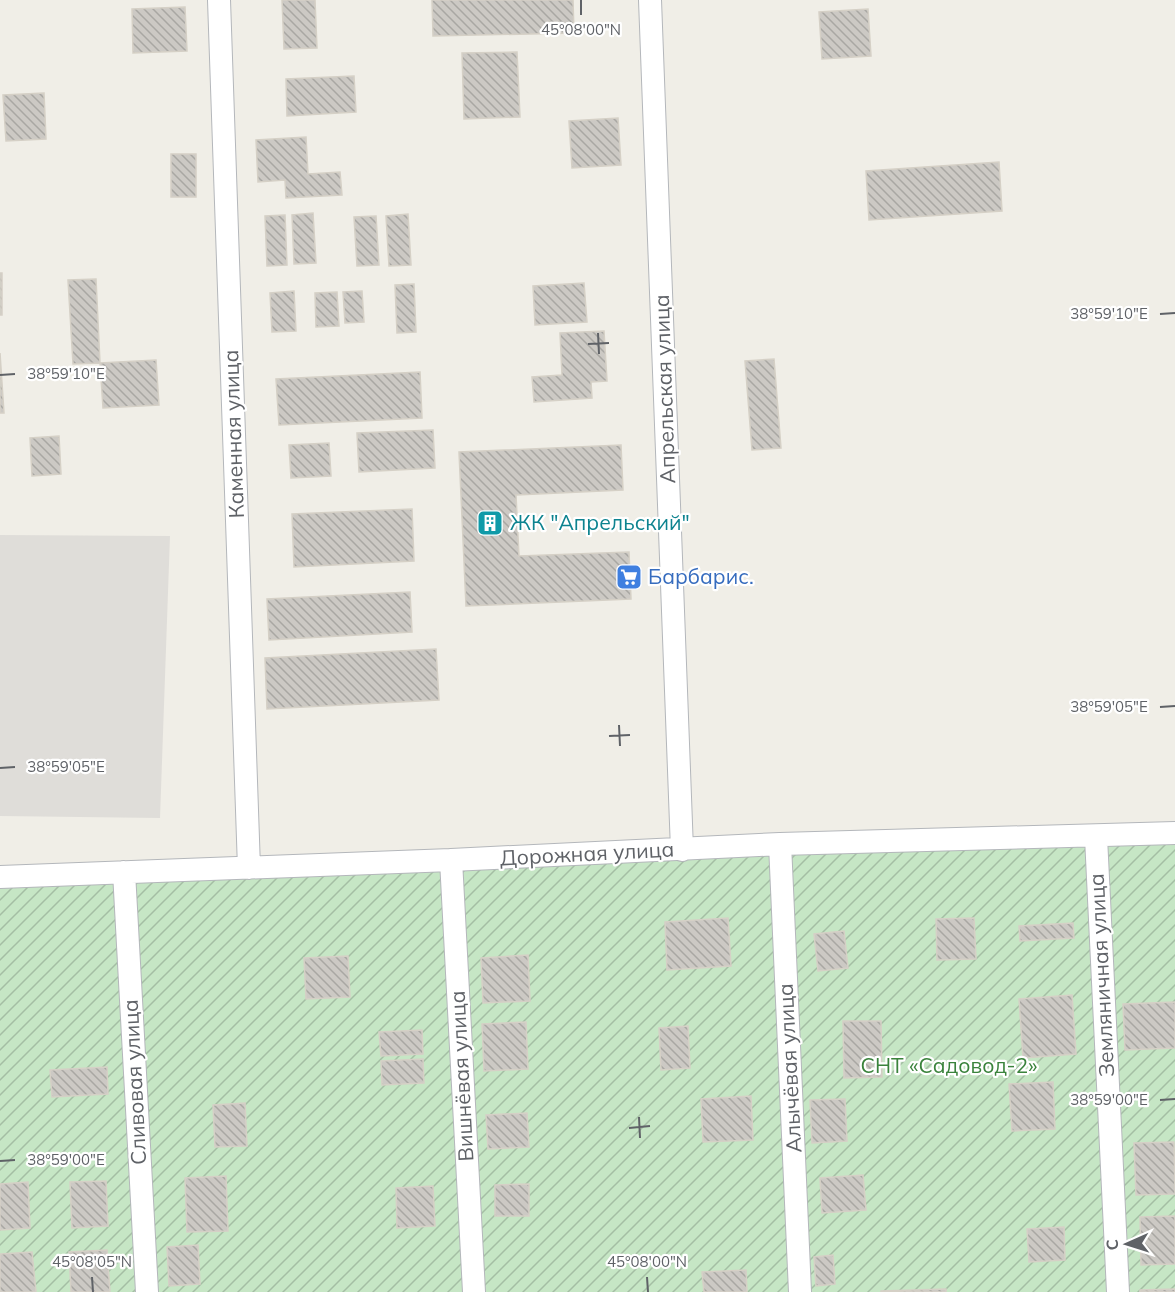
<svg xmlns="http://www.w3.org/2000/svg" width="1175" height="1292" viewBox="0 0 1175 1292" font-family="Mulish,sans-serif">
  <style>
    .industrial { fill: #dfddd9 }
    .garden { fill: url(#garden-furrows) }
    .building { fill: url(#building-back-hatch); stroke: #d5d0c6; stroke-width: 1.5 }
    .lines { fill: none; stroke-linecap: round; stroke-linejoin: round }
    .minor-casing { stroke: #b4b7bb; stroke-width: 24 }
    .minor { stroke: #fff; stroke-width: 22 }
    .ticks { fill: none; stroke: #5f6267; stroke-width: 2 }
    .labels { text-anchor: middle; stroke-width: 4.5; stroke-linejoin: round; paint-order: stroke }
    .street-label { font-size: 21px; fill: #5f6267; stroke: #fff }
    .culture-label { font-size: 21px; fill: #0d838f; stroke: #fff; text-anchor: start }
    .shop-label { font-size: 21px; fill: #366cbe; stroke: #fff; text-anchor: start }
    .park-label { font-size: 21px; fill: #3a833c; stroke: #fff }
    .ticks-label { font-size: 15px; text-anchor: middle; fill: #5f6267; stroke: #fff; stroke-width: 4.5; stroke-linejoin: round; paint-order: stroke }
  </style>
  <defs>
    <pattern id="garden-furrows" width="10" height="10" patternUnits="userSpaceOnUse" patternTransform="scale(1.5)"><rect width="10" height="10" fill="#c6e6c5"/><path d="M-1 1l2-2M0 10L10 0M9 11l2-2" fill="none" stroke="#a4bea4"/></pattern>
    <pattern id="building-back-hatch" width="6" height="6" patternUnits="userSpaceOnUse" patternTransform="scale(1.5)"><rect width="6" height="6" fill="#ccc9c4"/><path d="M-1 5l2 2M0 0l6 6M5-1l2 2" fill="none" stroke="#a9a7a3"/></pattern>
  </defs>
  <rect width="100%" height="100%" fill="#f0eee7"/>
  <path class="industrial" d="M0,535l170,1 -10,282 -160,-2z"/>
  <path class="garden" d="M1175,833v459h-1175v-415z"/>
  <path class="building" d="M282,0h33l2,48 -33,1z
    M432,0h141l1,33 -141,3z
    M185,7l2,44 -54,2 -1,-44z
    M868,9l3,47 -49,3 -3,-47z
    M517,52l3,65 -56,2 -2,-66z
    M354,76l2,36 -69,4 -1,-37z
    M44,93l2,46 -40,2 -3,-46z
    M618,118l3,47 -49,3 -3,-47z
    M306,137l2,37 32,-2 2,23 -56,3 -1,-18 -27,2 -2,-42z
    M171,154h25v43h-25z
    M999,162l3,49 -133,9 -3,-49z
    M313,213l3,50 -22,1 -2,-49z
    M408,214l3,51 -22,1 -3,-50z
    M285,215l2,50 -20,1 -2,-50z
    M376,216l3,49 -22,1 -3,-49z
    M0,273h2v42h-2z
    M96,279l4,84 -27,1 -5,-84z
    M584,283l3,39 -52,3 -2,-39z
    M414,284l2,48 -19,1 -2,-48z
    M294,291l2,40 -24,1 -2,-39z
    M362,291l2,31 -19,1 -2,-31z
    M337,292l2,34 -23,1 -1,-34z
    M604,331l3,50 -16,1 1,16 -58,4 -2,-25 30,-2 -2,-42z
    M0,353l4,60h-4z
    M774,359l7,89 -29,2 -7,-89z
    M156,360l3,45 -56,3 -3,-45z
    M420,372l2,46 -143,7 -3,-46z
    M433,430l2,38 -76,4 -2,-39z
    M59,436l2,38 -29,2 -2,-38z
    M329,443l2,33 -40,2 -2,-33z
    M621,445l2,45 -107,5 3,61 110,-4 2,47 -165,7 -7,-154z
    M412,509l2,52 -120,6 -2,-53z
    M410,592l2,40 -143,8 -2,-41z
    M436,649l3,51 -172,9 -2,-51z
    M728,918l3,48 -64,4 -2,-48z
    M974,918l2,41 -39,1 -1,-41z
    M1073,923l1,15 -54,3 -1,-15z
    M844,931l4,37 -30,3 -4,-37z
    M528,955l2,46 -47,2 -2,-45z
    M348,956l2,41 -44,2 -2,-41z
    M1072,995l4,59 -53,4 -4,-59z
    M1175,1002v46l-50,2 -2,-46z
    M843,1021h38l1,56 -38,1z
    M526,1022l2,47 -44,2 -2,-47z
    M688,1026l2,42 -29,2 -2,-42z
    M422,1030l1,24 -42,2 -2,-24z
    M423,1059l1,24 -42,2 -1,-24z
    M107,1067l1,27 -56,3 -2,-27z
    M1053,1082l2,47 -43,2 -3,-47z
    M751,1096l2,44 -50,2 -2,-43z
    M845,1099l2,42 -35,2 -2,-43z
    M245,1103l2,43 -32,1 -2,-42z
    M527,1113l2,34 -41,2 -2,-34z
    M1174,1142l1,52 -39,1 -2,-52z
    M863,1175l3,35 -44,3 -2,-35z
    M226,1176l2,55 -41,1 -2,-54z
    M106,1181l2,45 -36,2 -2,-46z
    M28,1182l2,46 -30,2v-46z
    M529,1184v32h-34v-31z
    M433,1186l2,40 -38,2 -1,-40z
    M1175,1216v48l-34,1 -1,-48z
    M1064,1227l1,33 -36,2 -2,-33z
    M198,1245l2,39 -31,2 -2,-39z
    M107,1250l3,42h-39l-2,-40z
    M32,1252l4,40h-36v-38z
    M833,1255l2,29 -19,2 -2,-29z
    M746,1270l1,22h-43l-2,-20z
    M946,1289v3h-65v-1z
    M1175,1289v3h-35v-2z"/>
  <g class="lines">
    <g class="minor-casing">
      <path id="minor" d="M219,0l30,868
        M650,0l32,850
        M1096,837l22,455
        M780,844l20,448
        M451,860l23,432
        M124,872l23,420
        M0,877l451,-17 329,-16 395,-11"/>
    </g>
    <use href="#minor" class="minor"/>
  </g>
  <path class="ticks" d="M581,0v15M1160,314l15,-1M598,333l1,21M588,344l21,-1M0,375l15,-1M1160,707l15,-1M619,725l1,21M609,736l21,-1M0,768l15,-1M1160,1100l15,-1M639,1117l1,21M629,1128l21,-2M0,1161l15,-1M92,1277l1,15M647,1277l1,15"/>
  <defs>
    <g id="building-square" transform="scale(1.35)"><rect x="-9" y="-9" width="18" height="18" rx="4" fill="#0f9aa8" stroke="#fff"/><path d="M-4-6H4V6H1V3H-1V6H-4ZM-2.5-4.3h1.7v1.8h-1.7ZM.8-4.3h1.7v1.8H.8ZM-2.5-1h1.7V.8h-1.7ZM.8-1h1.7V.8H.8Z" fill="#fff"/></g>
    <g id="supermarket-square" transform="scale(1.35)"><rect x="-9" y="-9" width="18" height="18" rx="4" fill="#3f7fe0" stroke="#fff"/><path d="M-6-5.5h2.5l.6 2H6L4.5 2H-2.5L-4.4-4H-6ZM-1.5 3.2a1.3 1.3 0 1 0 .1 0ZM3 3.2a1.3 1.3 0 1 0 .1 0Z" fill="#fff"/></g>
  </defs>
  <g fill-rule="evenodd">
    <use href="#building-square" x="490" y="523"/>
    <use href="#supermarket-square" x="629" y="577"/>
  </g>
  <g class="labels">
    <g class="street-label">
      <text transform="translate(665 389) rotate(-92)" y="7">Апрельская улица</text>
      <text transform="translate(234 434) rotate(-92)" y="7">Каменная улица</text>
      <text transform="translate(587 854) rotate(-3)" y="7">Дорожная улица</text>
      <text transform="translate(1102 975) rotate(-93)" y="7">Земляничная улица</text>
      <text transform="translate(790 1068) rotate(-93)" y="7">Алычёвая улица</text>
      <text transform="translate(462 1076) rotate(-93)" y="7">Вишнёвая улица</text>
      <text transform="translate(135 1082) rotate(-93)" y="7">Сливовая улица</text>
    </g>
    <g class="culture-label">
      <text x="510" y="530">ЖК "Апрельский"</text>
    </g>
    <g class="shop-label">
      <text x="648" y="584">Барбарис.</text>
    </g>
    <g class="park-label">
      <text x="949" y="1073">СНТ «Садовод-2»</text>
    </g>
  </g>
  <g class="ticks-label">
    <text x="581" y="35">45°08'00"N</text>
    <text x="1109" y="319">38°59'10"E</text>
    <text x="66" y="379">38°59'10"E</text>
    <text x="1109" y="712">38°59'05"E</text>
    <text x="66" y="772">38°59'05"E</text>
    <text x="1109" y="1105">38°59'00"E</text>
    <text x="66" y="1165">38°59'00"E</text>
    <text x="92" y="1267">45°08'05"N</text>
    <text x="647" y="1267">45°08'00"N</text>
  </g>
  <g transform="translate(1127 1244) rotate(267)" stroke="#ffffff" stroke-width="4.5" paint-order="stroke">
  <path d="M0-4.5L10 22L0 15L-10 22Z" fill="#5f6267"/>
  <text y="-9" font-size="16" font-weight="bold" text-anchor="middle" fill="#5f6267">С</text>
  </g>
</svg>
